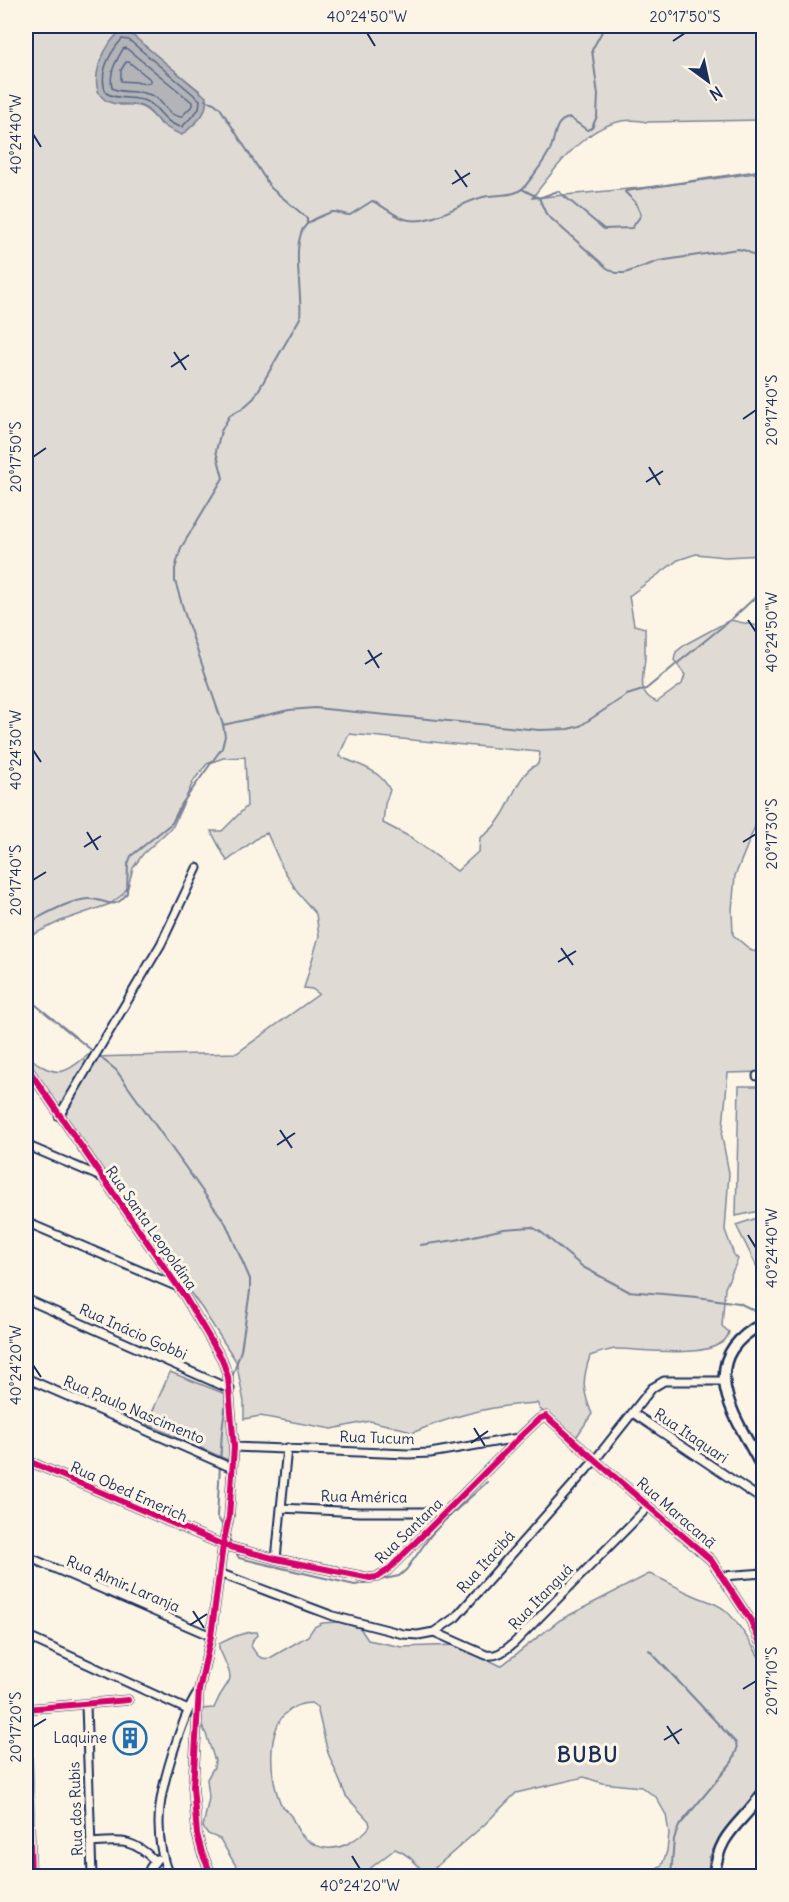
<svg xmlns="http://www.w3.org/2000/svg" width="789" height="1902" viewBox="0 0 789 1902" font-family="Delius,sans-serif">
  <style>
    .green { fill: #dfdbd4; stroke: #7d8599; stroke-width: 1.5; fill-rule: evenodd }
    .water { fill: #b2b4b8; stroke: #767f94; stroke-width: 1.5 }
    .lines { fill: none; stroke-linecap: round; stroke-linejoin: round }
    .shore { stroke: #576482; stroke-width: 1.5 }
    .stream { stroke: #767f94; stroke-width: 2 }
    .street-casing { stroke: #1b2f5e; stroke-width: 11 }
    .secondary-casing { stroke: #1b2f5e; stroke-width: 14 }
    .street { stroke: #fcf5e5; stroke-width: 7 }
    .secondary { stroke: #fcf5e5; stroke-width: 9 }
    .cycleway-casing { stroke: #fcf5e5; stroke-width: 10 }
    .cycleway { stroke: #d6006c; stroke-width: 6 }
    .ticks { fill: none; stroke: #1b2f5e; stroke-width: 2 }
    .labels { text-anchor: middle; stroke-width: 6; stroke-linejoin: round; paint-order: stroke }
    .street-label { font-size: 15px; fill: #1b2f5e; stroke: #fcf5e5 }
    .poi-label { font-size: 15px; fill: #1b2f5e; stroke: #fcf5e5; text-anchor: end }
    .district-label { font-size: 21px; font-weight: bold; letter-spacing: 1.5px; fill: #1b2f5e; stroke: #fcf5e5 }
    .neatline { fill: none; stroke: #1b2f5e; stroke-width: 2 }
    .ticks-label { font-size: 15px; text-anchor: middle; fill: #1b2f5e }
  </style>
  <rect width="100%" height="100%" fill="#fcf5e5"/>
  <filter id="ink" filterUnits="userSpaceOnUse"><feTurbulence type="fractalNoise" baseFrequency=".0167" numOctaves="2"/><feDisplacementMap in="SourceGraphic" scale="12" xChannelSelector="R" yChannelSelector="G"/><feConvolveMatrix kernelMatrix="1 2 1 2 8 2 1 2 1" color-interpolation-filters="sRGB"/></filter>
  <g filter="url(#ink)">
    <path class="green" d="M26,26h737v94l-116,2c-52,-12 -87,41 -115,76l129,-12 102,-14v383l-38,2 -29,-3 -18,6 -49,36 5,29 11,3c0,10 0,19 0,29 -1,19 -10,36 12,45l25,-18 3,-9 -11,-15 2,-8 10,-8 44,-24 33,7v189l-5,3 -23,57 -3,34 1,25 19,16 11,1v120l-35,1 -6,64 7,36 -4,57 9,25 4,4 -13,29 -3,38 7,6c-6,30 -89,17 -111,17 -9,0 -19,4 -28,7 -8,24 -8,34 2,58l-15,22 -5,1 -32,-28 -3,-6c-43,2 -85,13 -125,30l-8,-4 -34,-8 -38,8 -72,-13 -16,3v-17l-8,-41 -35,-54 -106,-144 -69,-101v-11c6,11 24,23 37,20 9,-2 18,-11 25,-16l5,2 144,-4 82,-59 -7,-5 -8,-1 15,-52 -3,-22 -18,-21 -16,-26 -15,-34 -7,3 -33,25 -16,-30h11l25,-25 -2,-49 -22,1 -16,6 -13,16 -21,46 -30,28 -10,14 -5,19 -6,8 -12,9 -49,17 -35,17zM128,33l73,59 -40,32c-14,-16 -19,-21 -41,-19zM349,734l190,18 1,1 -2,11c-19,8 -25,34 -35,50 -6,10 -13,18 -23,24l-1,13 -22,20 -47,-34 -27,-14 2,-19 5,-14c-11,-22 -31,-24 -51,-34z
      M739,1086h24l1,124 -28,6z
      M763,1216h1l-1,63 -27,-54z
      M170,1372l58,23 2,66 -83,-37z
      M649,1574c15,5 28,14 42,20 12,6 24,8 34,16 11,9 35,45 39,59l-1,113 -22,31 -19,20 -13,25 -1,18h-57l-2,-3 13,-8 5,-14 2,-18 -3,-18 -10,-18 -15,-10 -39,-4 -18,-6 -68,16 -32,32 -56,49 1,2h-9l3,-4c-7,-10 -17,-19 -28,-23l-32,25 -15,-1 -7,3h-99l-22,-37 -12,-5 -5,-7 6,-29 -2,-19 7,-12 1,-6 -9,-27 -8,-15 2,-10 14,-1c14,-36 25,-17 5,-60v-4c12,-6 25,-13 38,-12l1,3 -4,3 -3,8c6,9 8,14 19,12l38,-22 6,-9 8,-4 17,-1 21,6 8,12 34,7 57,-2 42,21 59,-46zM311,1703l6,4 11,46 18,43 23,25 1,5c-4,7 -13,12 -21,17 -19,10 -36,5 -49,-10 -4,-5 -6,-12 -9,-17 -4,-5 -9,-9 -11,-14 -13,-32 -16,-98 31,-99z"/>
    <path class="water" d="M121,32l10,2 75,63c3,18 -12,27 -24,38 -7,-3 -15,-6 -20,-11 -8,-5 -11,-15 -21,-18 -13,-4 -29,2 -39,-9 -15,-15 4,-57 19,-65z"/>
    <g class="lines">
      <path class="shore" d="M122,39l7,1 71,60 -1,9 -17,18c-18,-3 -21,-18 -34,-25 -14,-7 -29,-1 -42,-9 -8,-20 3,-39 16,-54z
        M126,48l66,54v4l-11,11c-13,-1 -16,-13 -26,-20 -15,-9 -31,-2 -43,-9 -3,-16 3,-25 11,-39z
        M126,62h3l21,17v4l-29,-2v-11z"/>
      <path class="stream" d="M127,26l3,9
        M205,100l9,3 6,5 51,80 36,30v6
        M522,189l17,9 7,16 61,54 9,5h9l34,-12 79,-12 9,2 13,9h4
        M539,198l19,-7 46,38 28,-1 9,-13 -5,-12 -11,-11 1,-1 138,-21
        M223,725l66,-15 26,-2 224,22 29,-1 12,-3 47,-31 19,-6 88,-72 30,-28
        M26,924c19,-9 40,-23 62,-25 17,-1 26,14 39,-6l1,-29 3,-8 41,-33 9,-18 41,-57 3,-12 -2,-11 -37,-107 -11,-37v-12l6,-21 42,-70 -7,-27 5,-20 9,-16 13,-7 11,-10 46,-80c3,-24 -10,-77 6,-93 5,-5 19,-11 26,-13 6,-1 12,3 18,3l22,-14c13,5 23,17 37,19 27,4 53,-20 79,-24 14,-2 28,1 38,-11 8,-10 18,-24 24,-35 6,-12 3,-30 20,-32l17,12 5,-2 5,-12 1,-21 -6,-45 13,-24
        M26,997l90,73 110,154 24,55v12l-9,59 -10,31
        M420,1245l36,-5 48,-11 28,-2 9,5 42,35 45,24 69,6 42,6 25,12
        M224,1528l-7,-12 5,-85 5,-39
        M228,1536l5,11
        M236,1552l3,6 116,27 44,-9 7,-6 25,-35 12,-13 44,-40
        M649,1650l87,93 1,6 -5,13 -53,64 -5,13 -3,37"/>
      <g class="street-casing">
        <path id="street" d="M26,1066l159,231 37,62 6,18 6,70 -5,70 -6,28 -12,91 -12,54 -6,97 4,47 5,19 10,23
          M757,1076h7
          M59,1116l102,-172 36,-76
          M26,1145l75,32
          M26,1222l152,65
          M26,1299l204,90
          M26,1378l206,90
          M633,1413l131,88
          M234,1447l174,7 22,-1 88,-15
          M26,1460l197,85 53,14 94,19 7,-1 11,-7 131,-132 20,-19 7,-3 49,44 116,100 40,61 13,31
          M281,1508l78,4h88
          M26,1556l185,80
          M276,1559l11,-111
          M219,1573l114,43 70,18 15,1 16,-3 22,-15 139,-157 57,-72 12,-7h59
          M723,1576l41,-3
          M434,1632l52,23c12,2 19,-5 28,-12l135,-137
          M26,1636l162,74
          M86,1705l6,171
          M90,1843c30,-2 42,-5 64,17
          M31,1876l-5,-167 102,-9
          M147,1876l3,-8 7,-9
          M169,1876c-19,-48 -8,-89 8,-136 6,-16 11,-33 21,-47"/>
      </g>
      <g class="secondary-casing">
        <path id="secondary" d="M764,1323c-74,38 -27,95 0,148
          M714,1876c5,-46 27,-50 50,-85"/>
      </g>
      <use href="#street" class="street"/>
      <use href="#secondary" class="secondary"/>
      <g class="cycleway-casing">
        <path id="cycleway" d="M26,1066l159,231 37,62 6,18 6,70 -5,70 -6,28 -12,91 -12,54 -6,97 4,47 5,19 10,23
          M26,1460l197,85 53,14 94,19 7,-1 11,-7 131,-132 20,-19 7,-3 49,44 116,100 40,61 13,31
          M31,1876l-5,-167 102,-9"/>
      </g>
      <use href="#cycleway" class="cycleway"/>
    </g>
  </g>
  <path class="ticks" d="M367,33l8,13M673,41l12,-8M33,134l8,13M455,170l12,17M452,184l18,-11M174,352l12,18M171,367l18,-12M743,419l13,-9M33,457l13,-9M649,467l11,18M646,482l17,-11M748,620l8,12M368,650l11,18M365,664l17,-11M33,750l8,12M87,832l11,18M743,842l13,-8M84,847l17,-11M33,880l13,-8M561,948l12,17M558,962l18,-11M280,1130l12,18M277,1145l18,-12M748,1235l8,13M33,1365l8,12M474,1428l11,18M471,1443l17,-12M193,1611l11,17M190,1625l17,-11M743,1689l13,-8M667,1726l12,18M33,1727l13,-8M664,1740l18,-11M352,1856l8,13"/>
  <defs>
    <g id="building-ring" transform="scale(1.725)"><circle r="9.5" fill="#fcf5e5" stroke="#1f6fb2" stroke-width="1.5"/><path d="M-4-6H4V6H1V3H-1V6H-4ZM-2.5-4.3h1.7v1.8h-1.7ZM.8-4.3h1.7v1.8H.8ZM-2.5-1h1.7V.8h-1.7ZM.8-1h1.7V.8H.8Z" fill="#1f6fb2"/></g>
  </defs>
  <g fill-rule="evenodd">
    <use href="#building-ring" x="130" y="1738"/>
  </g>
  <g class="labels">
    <g class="street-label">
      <text transform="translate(151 1228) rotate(55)" y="5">Rua Santa Leopoldina</text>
      <text transform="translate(133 1332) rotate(24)" y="5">Rua Inácio Gobbi</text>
      <text transform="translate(134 1410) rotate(23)" y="5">Rua Paulo Nascimento</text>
      <text transform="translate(691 1436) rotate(34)" y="5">Rua Itaquari</text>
      <text transform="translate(377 1438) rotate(2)" y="5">Rua Tucum</text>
      <text transform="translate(129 1492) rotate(24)" y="5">Rua Obed Emerich</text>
      <text transform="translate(364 1497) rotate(1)" y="5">Rua América</text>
      <text transform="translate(676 1513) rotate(41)" y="5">Rua Maracanã</text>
      <text transform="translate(409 1531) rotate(-44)" y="5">Rua Santana</text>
      <text transform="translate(486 1562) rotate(-48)" y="5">Rua Itacibá</text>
      <text transform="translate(123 1584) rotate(23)" y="5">Rua Almir Laranja</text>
      <text transform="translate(541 1597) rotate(-46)" y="5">Rua Itanguá</text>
      <text transform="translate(76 1809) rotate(-92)" y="5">Rua dos Rubis</text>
    </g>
    <g class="poi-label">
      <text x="107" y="1743">Laquine</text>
    </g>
    <g class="district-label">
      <text x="588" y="1762">BUBU</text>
    </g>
  </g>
  <rect width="789" height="1902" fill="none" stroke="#fcf5e5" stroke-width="66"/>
  <g transform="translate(708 81) rotate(147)" stroke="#fcf5e5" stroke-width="4.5" paint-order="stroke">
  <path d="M0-4.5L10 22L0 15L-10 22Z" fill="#1b2f5e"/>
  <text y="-9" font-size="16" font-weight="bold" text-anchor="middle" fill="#1b2f5e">N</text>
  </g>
  <rect x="33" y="33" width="723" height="1836" class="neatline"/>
  <g class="ticks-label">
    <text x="367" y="22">40°24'50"W</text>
    <text x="685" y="22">20°17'50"S</text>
    <text transform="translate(16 134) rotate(-90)" y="5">40°24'40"W</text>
    <text transform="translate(772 410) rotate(-90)" y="5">20°17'40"S</text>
    <text transform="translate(16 457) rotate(-90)" y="5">20°17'50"S</text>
    <text transform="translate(772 632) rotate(-90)" y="5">40°24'50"W</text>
    <text transform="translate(16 750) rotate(-90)" y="5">40°24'30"W</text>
    <text transform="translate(772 834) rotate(-90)" y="5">20°17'30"S</text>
    <text transform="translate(16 880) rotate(-90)" y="5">20°17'40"S</text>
    <text transform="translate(772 1248) rotate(-90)" y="5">40°24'40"W</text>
    <text transform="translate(16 1365) rotate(-90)" y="5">40°24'20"W</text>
    <text transform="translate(772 1681) rotate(-90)" y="5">20°17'10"S</text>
    <text transform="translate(16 1727) rotate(-90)" y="5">20°17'20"S</text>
    <text x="360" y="1891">40°24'20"W</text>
  </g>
</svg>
